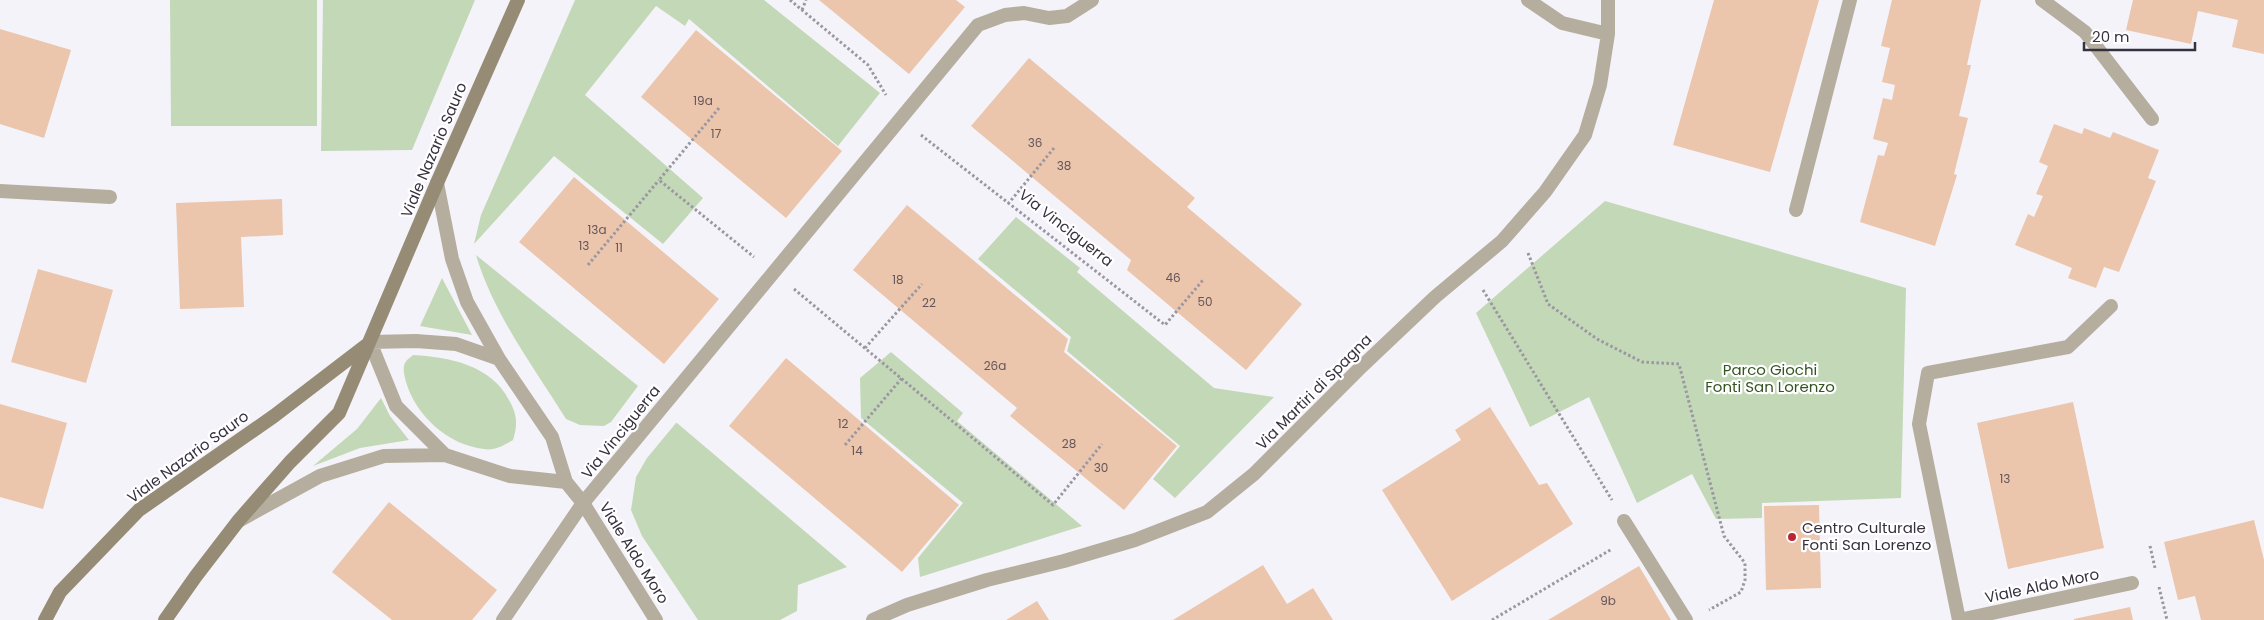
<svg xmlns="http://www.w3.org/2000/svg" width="2264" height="620" viewBox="0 0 2264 620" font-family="Poppins,sans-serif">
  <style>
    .green { fill: #c2d8b7 }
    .building { fill: #ebc5ac }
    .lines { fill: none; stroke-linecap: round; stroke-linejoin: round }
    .path { stroke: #9b97a1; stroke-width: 3; stroke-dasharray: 2.5 2.5; stroke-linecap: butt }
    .service { stroke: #b5ae9f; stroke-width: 14 }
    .minor { stroke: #b5ae9f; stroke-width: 14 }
    .tertiary { stroke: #b5ae9f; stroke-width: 14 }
    .secondary { stroke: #968c76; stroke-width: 14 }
    .poi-dot { fill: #b82732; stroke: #fff; stroke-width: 2 }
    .labels { text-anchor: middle; stroke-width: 4.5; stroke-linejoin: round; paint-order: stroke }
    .number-label { font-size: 12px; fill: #64565a }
    .street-label { font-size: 15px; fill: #37313f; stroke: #fff }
    .park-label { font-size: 15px; fill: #345422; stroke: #fff }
    .poi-label { font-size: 15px; fill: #37313f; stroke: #fff; text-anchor: start }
  </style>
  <rect width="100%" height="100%" fill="#f5f3fa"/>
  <path class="green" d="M170,0h147v126h-146z
    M323,0h152l-63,150 -91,1z
    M575,0h189l116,93 -42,53 -149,-127 -4,7 -29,-20 -71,89 118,103 -40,46 -109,-88 -80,88 7,-29z
    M1605,201l301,87 -5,210 -139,5v15l-46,1 -24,-45 -55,29 -48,-106 -59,30 -54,-114z
    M1016,217l64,51 -3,4 137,116 60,9 -99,101 -22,-19 27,-33 -113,-95 4,-14 -93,-78z
    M476,255l162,131 -27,36 -7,4 -24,-1 -14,-6c-33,-53 -72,-104 -90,-164z
    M442,278l30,57 -52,-9z
    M891,352l72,61 -6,8 125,105 -162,51 -2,-19 45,-55 -102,-85 -1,-40z
    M413,355c36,2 78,10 96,45 8,14 9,24 4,40 -9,5 -18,11 -29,9 -36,-4 -68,-33 -78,-67 -1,-5 -4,-13 -1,-19 1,-3 6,-6 8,-8z
    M381,398l9,18 19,24 -49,8 -47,18 44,-37z
    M676,423h1l170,144 -49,18 -1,26 -17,9h-82l-56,-84 -11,-26 5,-33 11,-19z"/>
  <path class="building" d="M819,0h137l9,7 -56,67z
    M1714,0h105l-49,172 -97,-27z
    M1892,0h89l-14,65h4l-12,51 9,2 -14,56 3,1 -22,71 -75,-24 18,-67 6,1 4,-13 -15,-4 10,-41 9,2 3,-15 -13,-3 8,-34 -9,-2z
    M2133,0h131v54l-32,-7 6,-27 -40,-9 -7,33 -65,-14z
    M0,29l71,21 -27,88 -44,-14z
    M696,30l146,121 -56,67 -145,-121z
    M1029,58l166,140 -8,9 115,97 -56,66 -119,-100 4,-10 -160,-134z
    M2054,124l28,10 2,-6 26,10 3,-6 46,18 -11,28 8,3 -37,91 -15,-5 -8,21 -28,-10 4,-10 -57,-23 13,-31 6,3 9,-21 -7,-2 12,-28 -9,-4z
    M574,177l145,122 -55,65 -145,-122z
    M282,199l1,36 -42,2 3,70 -64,2 -4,-106z
    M907,205l161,134 -4,13 113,94 -53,64 -114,-94 7,-8 -164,-138z
    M38,269l75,21 -27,93 -75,-21z
    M786,358l173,147 -57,67 -173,-146z
    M2073,402l31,146 -96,21 -31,-146z
    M0,404l67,19 -24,86 -43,-12z
    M1490,407l49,78 8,-2 26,41 -121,77 -70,-111 79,-50 -6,-10z
    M389,502l108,88 -25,30h-80l-60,-48z
    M1819,505l2,83 -55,2 -2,-84z
    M2254,520l10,40v60h-63l-6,-24 -17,4 -14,-58z
    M1263,565l24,39 26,-16 20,32h-160z
    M1639,566l32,54h-123z
    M1037,601l12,19h-43z
    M2130,607l3,13h-59v-1z"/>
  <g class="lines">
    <path class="path" d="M790,0l78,65 18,30
      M802,10l4,-10
      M719,108l-60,72 95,77
      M921,135l244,190 38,-45
      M1008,204l46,-56
      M1528,253l20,51 49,35 45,23 37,2 45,172 21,27v17l-4,12 -32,18
      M588,265l71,-85
      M794,289l259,216 49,-61
      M1483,290l129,210
      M865,348l57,-64
      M845,445l57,-67
      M2150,546l5,22
      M2159,587l8,33
      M1492,620l120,-71"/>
    <path class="service" d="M2042,0l43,32 67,87
      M1796,210l54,-210"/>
    <path class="minor" d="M1528,0l34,23 46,11
      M0,191l110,6
      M1624,521l62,99
      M503,620l80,-117 395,-478 27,-10 19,-2 25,5 18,-2 25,-16
      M873,620l34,-15 80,-25 77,-19 71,-21 72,-28 47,-38 104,-104 77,-73 67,-56 43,-49 40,-57 15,-50 8,-51v-34
      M1959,620l-40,-196 9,-51 140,-26 43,-41
      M1959,620l173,-37"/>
    <path class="tertiary" d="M437,183l15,76 15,43 32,57 53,78 14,45 17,21 73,117
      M499,359l-43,-15 -40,-3 -46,1 26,64 49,49 65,21 56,6
      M240,520l80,-44 64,-20 61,-1"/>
    <path class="secondary" d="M45,620l15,-28 79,-82 135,-94 94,-72
      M165,620l31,-44 43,-56 51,-58 49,-49 98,-230 81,-183"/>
  </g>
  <circle class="poi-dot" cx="1792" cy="537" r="5"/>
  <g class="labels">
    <g class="number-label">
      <text x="703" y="105">19a</text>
      <text x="716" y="138">17</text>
      <text x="1035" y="147">36</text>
      <text x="1064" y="170">38</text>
      <text x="597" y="234">13a</text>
      <text x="584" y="250">13</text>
      <text x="619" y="252">11</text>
      <text x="1173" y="282">46</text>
      <text x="898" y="284">18</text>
      <text x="1205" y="306">50</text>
      <text x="929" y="307">22</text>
      <text x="995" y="370">26a</text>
      <text x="843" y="428">12</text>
      <text x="1069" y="448">28</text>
      <text x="857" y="455">14</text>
      <text x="1101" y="472">30</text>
      <text x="2005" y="483">13</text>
      <text x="1608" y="605">9b</text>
    </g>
    <g class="street-label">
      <text transform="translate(434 150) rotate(-67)" y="5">Viale Nazario Sauro</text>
      <text transform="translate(1066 228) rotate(38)" y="5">Via Vinciguerra</text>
      <text transform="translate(1314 392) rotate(-45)" y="5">Via Martiri di Spagna</text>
      <text transform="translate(621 432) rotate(-51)" y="5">Via Vinciguerra</text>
      <text transform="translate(188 457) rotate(-36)" y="5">Viale Nazario Sauro</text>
      <text transform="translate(634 553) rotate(58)" y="5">Viale Aldo Moro</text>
      <text transform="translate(2042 586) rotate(-12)" y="5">Viale Aldo Moro</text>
    </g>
    <g class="park-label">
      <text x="1770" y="375">Parco Giochi<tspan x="1770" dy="17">Fonti San Lorenzo</tspan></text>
    </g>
    <g class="poi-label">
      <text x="1802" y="533">Centro Culturale<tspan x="1802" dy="17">Fonti San Lorenzo</tspan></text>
    </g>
  </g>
  <path d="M2084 42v8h111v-8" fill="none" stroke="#37313f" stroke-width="2.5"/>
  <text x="2092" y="42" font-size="15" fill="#37313f" stroke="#ffffff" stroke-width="4" paint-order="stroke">20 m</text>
</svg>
